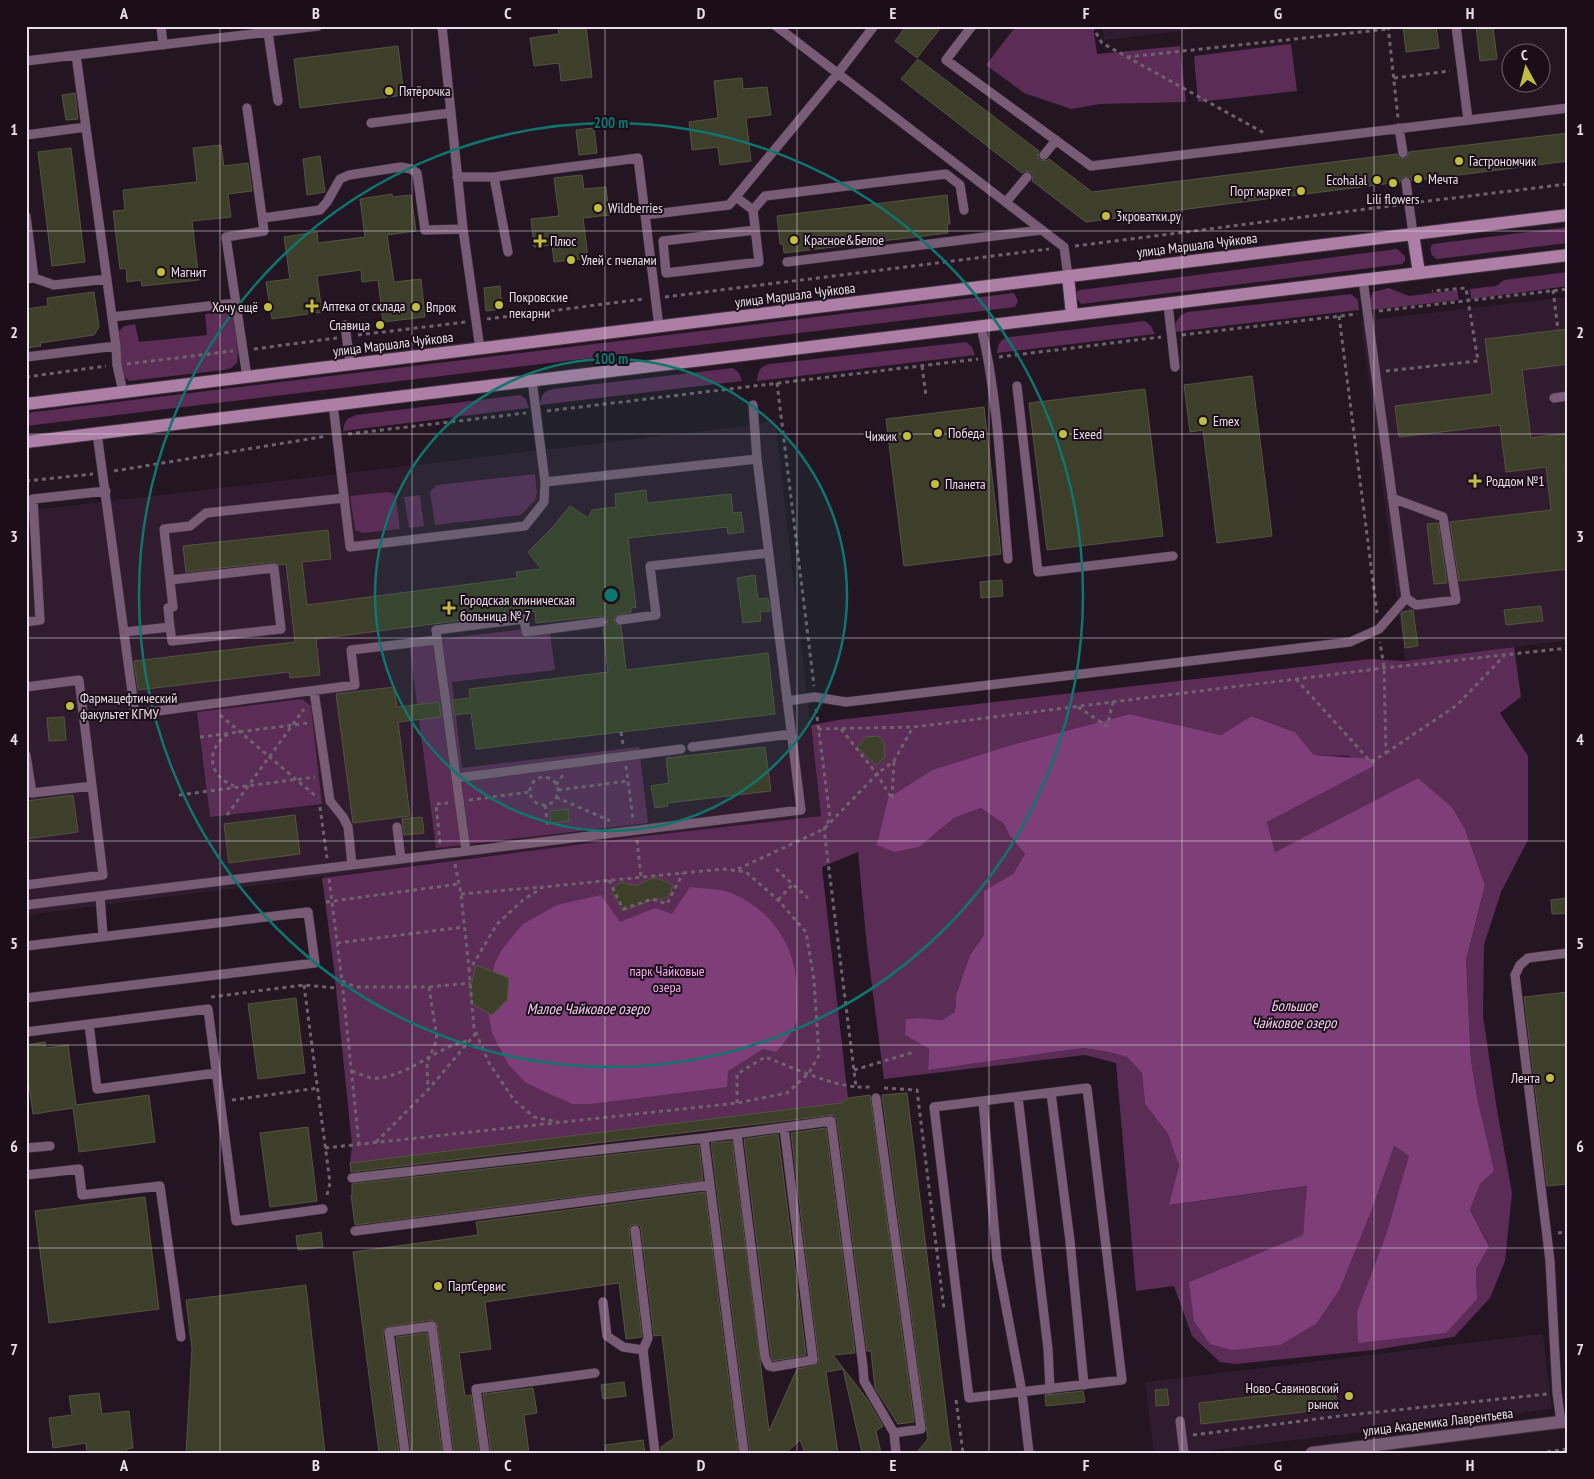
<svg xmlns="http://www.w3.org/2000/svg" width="1594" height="1479" viewBox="0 0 1594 1479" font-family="'PT Sans Narrow',sans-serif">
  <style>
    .built { fill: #301c2e }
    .green { fill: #5a2c56; fill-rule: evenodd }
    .water { fill: #7e3f78 }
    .building { fill: #3e3f2a; stroke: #54553f }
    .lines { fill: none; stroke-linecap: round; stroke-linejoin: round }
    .service-casing { stroke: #40313f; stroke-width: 10 }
    .minor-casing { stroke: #40313f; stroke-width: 14 }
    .secondary-casing { stroke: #40313f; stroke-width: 14 }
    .path { stroke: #6f626e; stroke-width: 3; stroke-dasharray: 4 4; stroke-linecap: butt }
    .service { stroke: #785b74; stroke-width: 9 }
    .minor { stroke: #785b74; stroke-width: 12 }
    .secondary { stroke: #ad7fa7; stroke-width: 12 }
    .grid { fill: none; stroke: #eae0e9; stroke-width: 1; stroke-opacity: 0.55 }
    .ring { fill: none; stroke: #0f766e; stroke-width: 2.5 }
    .poi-dot { fill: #bebf42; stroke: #1b0d19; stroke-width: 2 }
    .labels { text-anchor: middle; stroke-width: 4; stroke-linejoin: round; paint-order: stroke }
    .poi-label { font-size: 14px; fill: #eae0e9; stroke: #1b0d19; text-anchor: start }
    .street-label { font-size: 14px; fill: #eae0e9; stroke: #1b0d19 }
    .park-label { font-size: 14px; fill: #f6aeed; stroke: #1b0d19 }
    .water-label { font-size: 15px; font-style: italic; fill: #f6d1f1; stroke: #1b0d19 }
    .centre { fill: #0f766e; stroke: #1b0d19; stroke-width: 2.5 }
    .ring-label { font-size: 15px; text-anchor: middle; font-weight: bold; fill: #0f766e; stroke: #1b0d19; stroke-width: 4; stroke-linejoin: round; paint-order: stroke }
    .neatline { fill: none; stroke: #eae0e9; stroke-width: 2 }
    .grid-label { font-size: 16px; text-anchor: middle; font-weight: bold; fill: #eae0e9 }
  </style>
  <rect width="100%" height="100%" fill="#241523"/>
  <path class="built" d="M1102,26h123l-121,14z
    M1568,297v343l-163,21 -44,-340z
    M775,419l46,397 -367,44 -428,55v-404l728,-86z
    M1543,1334l9,75 -364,44h-34l-9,-71z"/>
  <path class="green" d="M1016,26h77l4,28 83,-8 6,56 -86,2 -29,5 -47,-16 -38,-28z
    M1291,44l6,47 -99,11 -4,-46z
    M1568,227v16l-131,16c-6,-3 -9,-10 -4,-15z
    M1397,249l8,7v5l-3,3 -321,40 -5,-7 1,-5 3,-2z
    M1568,272v14l-97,13 -1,-10 26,-3 8,-6z
    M1389,288l20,8 48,-6 2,10 -88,10 -1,-12 3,-6z
    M1014,293l4,8 -3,6 -989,119v-13z
    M1351,294l7,6 1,10 -185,22c1,-10 3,-15 13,-20z
    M222,312l10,3c7,16 7,30 5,48l-6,5 -7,2 -95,11 -5,-4 -6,-36 1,-10 5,-5 11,-2 4,18 68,-7 -2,-21z
    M1145,321l6,5 4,8 -158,19c1,-9 3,-14 12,-16z
    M966,342l6,5 3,8 -218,26c1,-10 3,-15 13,-17z
    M733,368l6,5 3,8 -202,24c1,-9 3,-14 13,-16z
    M520,395l6,4 3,9 -186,23 1,-6 3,-6 9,-4z
    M535,474l2,19 -2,7 -14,15 -86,10 -5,-33 6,-7z
    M388,492l6,2 2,4 4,31 -36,4 -9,-3 -5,-34z
    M420,495l4,31 -15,2 -5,-31z
    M549,626l6,44 -103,12 10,86 177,-21 9,76 -212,25 -27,-205z
    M1514,647l7,50 -21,16 28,43v84l-27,52 -17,53 -1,71 14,94 15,83 -7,68 -15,37 -36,39 -80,13 -138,14 -16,-2 -28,-26 -18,-50 -38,5 -20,-228 -31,-8 -201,24 -17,-132 -9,-95 -36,15 26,231 -7,5 -491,60 2,-18 -18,-176 -12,-91 315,-41 184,-21 -10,-91 27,-5 532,-61 35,2zM1130,714l91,21 32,-19 42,16 19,23 34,1 26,10 -107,56 8,30 143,-74 34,29 13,22 20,56 -19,75 5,101 7,41 2,82 -10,26 19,35 -13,24 1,30 -91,-64 24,-79 -17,-10 -22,66 -31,77 -23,34 -128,-41 114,-47 5,-49 -138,19 9,-39 -11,-32 -23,-30 -3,-31 -15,-16 -19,-5 -25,-4 -155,22 1,-21 -24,-14 15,-17 22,2 13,-8 1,-17 14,-40 14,-20v-43l29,-18 12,-20 -16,-19 -5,-11 -23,-16 -27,10 -23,19 -53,8 10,-47 44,-28 79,-25z
    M302,699l9,7 11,98 -112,13 -13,-105z"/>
  <path class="water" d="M1130,714l91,21 31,-19 43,16 19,23 60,4v7l-107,56 8,30 143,-74 34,29 13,22 20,56 -19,75 5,101 7,41 16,69 -14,13 -10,26 19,36 -13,23 1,30 -31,34 -88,10 -1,-31 29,-77 23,-79 -15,-10 -23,66 -31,77 -23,34 -37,22 -48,5 -22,-6 -16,-23 -5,-39 114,-47 4,-49 -138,19 10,-39 -11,-32 -23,-30 -3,-31 -15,-16 -19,-5 -25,-4 -155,22 1,-21 -24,-14 1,-16 14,-1 22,2 13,-8 1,-17 14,-40 14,-20v-44l29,-17 12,-20 -16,-19 -5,-11 -23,-16 -27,10 -35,29 -25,5 -17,-7 11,-47 44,-28 79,-25z
    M690,887c13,2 29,1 41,6 44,18 67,58 66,103 0,9 1,19 -1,27 -4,11 -12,20 -20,29l-13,-3 -35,22 -1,16 -137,17h-18l-46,-21 -18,-19 -16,-31 -5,-27 1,-18 7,-25 8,-15 20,-24 34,-19 44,-10 19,27 35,-14 17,6z"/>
  <path class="building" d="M558,26h28l6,51 -31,4 -2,-18 -25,3 -4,-28 29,-4z
    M906,26h36l-25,32 -22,-17z
    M1403,26h33l3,22 -33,4z
    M1476,26h17l4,33 -17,2z
    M398,46l6,49 -104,13 -6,-49z
    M918,59l121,92 -1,6 3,3 5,1 3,-2 43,33 305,-38 1,3 6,2 3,-1 2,-6 159,-19v28l-156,20 -1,-3 -5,-2 -4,1 -2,5 -314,40 -54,-41 1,-6 -2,-3 -6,-1 -3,2 -121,-94z
    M742,78l1,11 24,-2 4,28 -25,3 5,43 -31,4 -2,-18 -26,3 -3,-28 29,-4 -4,-37z
    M75,93l3,26 -12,1 -4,-25z
    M594,128l3,25 -18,2 -3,-25z
    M221,145l3,21 24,-3 4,28 -24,3 3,23 -39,4 7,59 -57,6 -1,-6 -14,2 -1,-14 -6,1 -7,-58 12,-1 -2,-20 74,-8 -4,-34z
    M71,148l14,114 -33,4 -14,-114z
    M320,156l5,36 -18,3 -4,-36z
    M582,175l2,14 22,-2 3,28 -26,3 5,40 -34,4 -2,-17 -18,2 -3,-28 28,-3 -5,-38z
    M392,194l1,3 18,-2 5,36 -29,4 7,47 27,-3 4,38 -42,5 -5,-42 -16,2 -1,-12 -44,6 5,36 -50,7 -6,-37 24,-3 -6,-42 33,-5 1,11 47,-6 -5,-38z
    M947,195l3,29h-3l1,9 -164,20 -1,-9h-3l-3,-28z
    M500,286l2,23 -16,2 -2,-23z
    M94,292l5,35 -5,8 -54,8 1,3 -15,2v-39l22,-3 -1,-8z
    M1568,329v35l-46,6 9,68 37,-5v31l-3,1 3,19v85l-109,12 -9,-59 101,-12 -5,-43 -40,5 -6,-47 -101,12 -4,-31 97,-12 -7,-55z
    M1252,376l20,160 -55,7 -14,-113 -13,2 -6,-47z
    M1145,389l18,147 -116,14 -18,-147z
    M984,407l17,147 -97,12 -18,-147z
    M646,490l1,13 84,-9 2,19 8,-1 3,20 -16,2 -1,-7 -99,11 8,69 -5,1v4l-14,3 -3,5 1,4 6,2 5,44 142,-17 7,61 -299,35 -5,-36 -17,2 -2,-15 18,-2 -1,-9 139,-17 -5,-44 5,-4 -1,-6 -6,-2 -65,7 -1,-12 -219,28 4,36 -30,3 -1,-6 -151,18 -4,-29 161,-19 -9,-78 -7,1 -6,-3 -87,10 -3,-26 145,-16 3,29 -29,3 5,43 210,-27 -1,-6 25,-3 -13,-17 24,-24 18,-22 18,12 4,-8 24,-3 -1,-13z
    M1438,523l9,60 -13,1 -7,-60z
    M755,575l3,24 10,-1 2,13 -10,1 1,9 -18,2 -6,-45z
    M1002,580l1,16 -22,2 -1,-16z
    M1541,606l2,15 -37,4 -2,-15z
    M1413,610l5,36 -13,2 -4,-35 2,-1z
    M394,687l3,20 42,-5 2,15 -43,5 12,94 -57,7 -17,-129z
    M64,717l2,23 -17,1 -2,-23z
    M878,736l6,6 1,15 -9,8 -19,-18 9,-10z
    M765,747l6,44 -104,12 1,3 -13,2 -4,-22 18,-3 -3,-25z
    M73,795l5,37 -52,7v-38z
    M568,809l1,12 -18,2 -1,-12z
    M295,815l5,39 -71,9 -5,-39z
    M422,817l2,16 -20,2 -2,-16z
    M657,878l16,7 -4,11 -9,4 -3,-2 -34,13 -11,-19 2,-5 8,-5 13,4 15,-7z
    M1568,898v15l-16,1 -1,-14z
    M476,965l33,13 -2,22 -15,15 -20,-11 -2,-15z
    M1568,992v192l-21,2 -23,-189z
    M296,998l9,75 -47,6 -10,-75z
    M45,1042l1,6 22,-3 8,60 73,-10 6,47 -76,10 -6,-44 -40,6 -7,-51v-18z
    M907,1093l42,342 3,18h-36l12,-14 -46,-344z
    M870,1095l44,327 -16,2 -23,-36 -4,-37h-4l-30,-231 -3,-5 -483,57 -1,-9 491,-60 7,-5z
    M308,1127l9,74 -47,6 -10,-74z
    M826,1128l29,225 -22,2 34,44 16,27 -7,5 5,22h-19l-19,-84 -17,3 12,81h-33l-5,-13 -14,13h-36l-39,-310 21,-2 37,290 28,-62 17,-3 5,-4 -28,-229z
    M778,1134l28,221 -33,6 -2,-5 -27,-217z
    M699,1145l4,35 -348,45 -4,-30h1v-11z
    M705,1192l33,261h-77v-6l13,-9 -12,-103 -8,1 -13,-107 -1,-3 -5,-2 -4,1 -2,6 13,106 -16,2 -7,-56 -134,19 6,47 -32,4 6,43 6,-1 8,58h-25l-17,-130 -6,-3 -46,7 -2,6 16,120h-20l-26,-201 125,-17 -2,-13z
    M145,1197l14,112 -110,14 -14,-112z
    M321,1232l2,15 -25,3 -2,-14z
    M306,1285l19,168h-139l6,-104 -6,-49z
    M427,1333l15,120h-31l-15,-116z
    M624,1382l2,14 -23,3 -2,-14z
    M1335,1387l2,21 -136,16 -2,-21z
    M533,1388l4,25 -13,2 5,38h-38l-8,-59z
    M1167,1389l2,16 -13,1 -1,-16z
    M1083,1391l2,11 -39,4 -1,-11z
    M99,1393l3,21 27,-3 4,37 -7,1 1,4h-40l-1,-10 -33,5 -4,-30 23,-3 -3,-19z
    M643,1440l2,13h-39l-1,-8z"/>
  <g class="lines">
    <g class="service-casing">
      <path id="service" d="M161,26l2,19
        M442,26l21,203 17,120
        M776,26l288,221 4,29
        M972,26l-26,34 145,106 477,-58
        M1456,26l12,94
        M268,32l10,69
        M76,55l40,291 1,19 6,27
        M26,61l292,-35
        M371,123l79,-10
        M1399,128l4,25
        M26,135l60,-8
        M1044,155l12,-15
        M457,177h37
        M1406,182l7,52
        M736,197l17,13
        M1006,202l21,-25
        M645,215l84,-10 109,-132 36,-47
        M26,216l8,62 -8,1
        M263,218l57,-8 7,-8 13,-23 9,-4 52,-8 10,2 6,4 8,57 38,-1
        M755,230l-92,11 3,32 93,-11 -6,-52 12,-14 181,-22 14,11 4,25
        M508,252l-14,-75 144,-19 21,169
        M787,262l254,-32
        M34,278l20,7 53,-6
        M1363,280l43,318 10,7 40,-5 -13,-83 -51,-19
        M1168,304l7,63
        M112,317l124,-14
        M345,325l5,39
        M981,326c18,76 20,156 27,233
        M26,357l90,-11
        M247,377l-21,-140 38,-6 -17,-123
        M532,380l13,102
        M1017,386l21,186 135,-16
        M1554,398l14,-2
        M333,404l17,143 175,-21 19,-24 1,-20 212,-23
        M97,433l38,281 220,-29 -4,-35 86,-10
        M620,620l36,-5 -6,-49 119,-13
        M26,622l14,-2 -7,-121 73,-8
        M170,627l2,14 109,-12 -7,-61 -104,12
        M125,632l45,-5 -2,-19 5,-1 -9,-78 26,-3 16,-13 138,-15
        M26,687l53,-7 24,195 -77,10
        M314,691l16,110 13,16 5,10 4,38
        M787,701l28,-4 31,5 504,-60 29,-13 27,-31
        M692,747l99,-13
        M26,755l6,38 60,-7
        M456,778l225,-29
        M397,827l4,32
        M466,851l-30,-221 88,-11 2,13 76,-10
        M100,896l3,40
        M26,905l775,-95 -44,-351 -4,-54
        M26,946l282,-34 7,51 -289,35
        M89,1024l8,65 119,-16
        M26,1032l182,-23 28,212 87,-12
        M1087,1088l35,292 -153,18 -35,-291z
        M1051,1093l19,148 14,144
        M1018,1097l30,252 2,40
        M876,1098l45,331 -27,4
        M983,1101l14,158 25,133 7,61
        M737,1134l28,224 4,8 4,1 40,-7 -29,-232
        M704,1138l6,47
        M26,1148l24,-2
        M26,1175l53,-6 3,26 78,-9 21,151
        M352,1178l352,-40 127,-17 32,246 1,14 30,52 2,20
        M635,1230l13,108 -5,12 12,103
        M355,1231l355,-46 34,268
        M603,1302l4,34 16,11 20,3
        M1180,1421l4,32
        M1561,1422l-4,-29 -7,-132 -35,-286 5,-10 8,-7 40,-5
        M405,1453l-16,-121 43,-6 16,127
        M485,1453l-9,-64 119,-16"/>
    </g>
    <g class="minor-casing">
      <path id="minor" d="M1312,1453l256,-32"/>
    </g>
    <g class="secondary-casing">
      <path id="secondary" d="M1413,234l6,39
        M1068,276l4,39
        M26,404l1542,-189
        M26,442l1542,-187"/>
    </g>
    <path class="path" d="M1092,26l10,17 162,90
      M1388,26l10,92
      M1127,57l261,-28
      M1394,78l56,-7
      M1420,202l148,-18
      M1075,246l323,-41
      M1553,290l5,40
      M665,297l384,-48
      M1379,311l189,-22
      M1339,316l38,297
      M487,319l157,-20
      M358,335l108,-13
      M1182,335l175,-21
      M254,349l83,-11
      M999,357l162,-20
      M127,364l106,-13
      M922,366l4,30
      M1386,371l92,-10 -12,-73 -34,3
      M26,377l80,-11
      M777,383l37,303
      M547,411l431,-52
      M348,434l178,-21
      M114,471l213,-35
      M26,481l67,-7
      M1296,679l75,83 15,-9 -2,-85 -4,-26
      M1078,707l29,19 6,-24
      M816,709l14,109 -6,11 32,258h14
      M220,715l98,83
      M818,729l95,-2 471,-59 184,-20
      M841,729l36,45 15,25 2,-38
      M621,732l2,13
      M228,734c-23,15 -20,42 6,52
      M200,737l108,-14
      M1386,753l71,-48 47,-49
      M626,766l7,53
      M530 791a14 14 0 1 1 28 0a14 14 0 1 1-28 0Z
      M556,785l7,-10
      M558,790l70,-9
      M179,795l136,-18
      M556,797l54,24
      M469,800l61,-8
      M545,805l3,24
      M320,807l7,51
      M227,815l77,-106
      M637,840l4,37
      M440,843l-4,-39 12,-1
      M455,864l6,30 8,75
      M738,869l86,-40 53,-55 17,-13 19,-34
      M776,869l32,29
      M329,879l13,102 17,163
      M609,880l14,29 29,-10 15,5 16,-31
      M461,894l81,-7
      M778,900l15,-16
      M326,902l133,-18
      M337,943l127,-16
      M342,981l14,6h73l8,52 -10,24 1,27
      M304,985l26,198 -4,16
      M429,987l41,-4
      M211,997l93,-12 32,3
      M854,1070l60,-18
      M352,1071c8,3 17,8 26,7 25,-2 48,-21 71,-31 7,-4 14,-3 21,-9
      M884,1088l33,2 27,219
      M232,1100l86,-12
      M737,1103v-29l28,-17c29,11 60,26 91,30
      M376,1142l52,-52 48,-57
      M325,1148l412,-45 50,-10 22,-20 10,-18 -5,-75 -8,-48 -28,-32 -32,-28 -23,-3 -180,18 -20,13 -26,24 -28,47 5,57 15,35 25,37 20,17 24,5
      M1558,1233l10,-1
      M956,1400l7,53
      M1193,1435l147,-19 207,-22
      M1539,1453l29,-4"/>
    <use href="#service" class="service"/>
    <use href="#minor" class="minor"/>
    <use href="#secondary" class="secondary"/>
  </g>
  <path class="grid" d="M220,26v1427M412,26v1427M605,26v1427M797,26v1427M989,26v1427M1182,26v1427M1374,26v1427M26,231h1542M26,434h1542M26,638h1542M26,841h1542M26,1045h1542M26,1248h1542"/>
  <circle cx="611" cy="595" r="236" fill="#0f766e" fill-opacity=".12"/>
  <g class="ring">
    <circle cx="611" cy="595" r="236"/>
    <circle cx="611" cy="595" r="472"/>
  </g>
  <g class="poi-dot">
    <circle cx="389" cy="91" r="5"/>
    <circle cx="1459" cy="161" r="5"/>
    <circle cx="1418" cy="179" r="5"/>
    <circle cx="1377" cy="180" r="5"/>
    <circle cx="1393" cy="183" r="5"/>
    <circle cx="1301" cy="191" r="5"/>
    <circle cx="598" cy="208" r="5"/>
    <circle cx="1106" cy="216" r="5"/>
    <circle cx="794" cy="240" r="5"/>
    <path d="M537.5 233.5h5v5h5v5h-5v5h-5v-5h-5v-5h5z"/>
    <circle cx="571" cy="260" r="5"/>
    <circle cx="161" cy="272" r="5"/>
    <circle cx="499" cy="305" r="5"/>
    <path d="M309.5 298.5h5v5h5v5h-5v5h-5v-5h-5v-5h5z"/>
    <circle cx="268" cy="307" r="5"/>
    <circle cx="416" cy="307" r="5"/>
    <circle cx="380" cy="325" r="5"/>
    <circle cx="1203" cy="421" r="5"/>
    <circle cx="938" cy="433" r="5"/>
    <circle cx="1063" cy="434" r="5"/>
    <circle cx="907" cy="436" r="5"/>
    <path d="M1472.5 473.5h5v5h5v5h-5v5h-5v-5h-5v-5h5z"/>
    <circle cx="935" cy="484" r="5"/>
    <path d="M446.5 600.5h5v5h5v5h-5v5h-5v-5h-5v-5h5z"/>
    <circle cx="70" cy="706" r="5"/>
    <circle cx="1550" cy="1078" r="5"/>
    <circle cx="438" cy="1286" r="5"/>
    <circle cx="1349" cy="1396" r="5"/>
  </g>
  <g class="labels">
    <g class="poi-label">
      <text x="399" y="96">Пятёрочка</text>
      <text x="1469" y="166">Гастрономчик</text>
      <text x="1428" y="184">Мечта</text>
      <text x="1367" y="185" text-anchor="end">Ecohalal</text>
      <text x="1291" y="196" text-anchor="end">Порт маркет</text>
      <text x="1393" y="204" text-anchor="middle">Lili flowers</text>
      <text x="608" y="213">Wildberries</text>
      <text x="1116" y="221">3кроватки.ру</text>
      <text x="804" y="245">Красное&amp;Белое</text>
      <text x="550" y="246">Плюс</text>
      <text x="581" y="265">Улей с пчелами</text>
      <text x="171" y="277">Магнит</text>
      <text x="509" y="302">Покровские<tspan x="509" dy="16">пекарни</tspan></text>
      <text x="322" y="311">Аптека от склада</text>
      <text x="258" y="312" text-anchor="end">Хочу ещё</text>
      <text x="426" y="312">Впрок</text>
      <text x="370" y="330" text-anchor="end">Славица</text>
      <text x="1213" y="426">Emex</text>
      <text x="948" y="438">Победа</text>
      <text x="1073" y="439">Exeed</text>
      <text x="897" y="441" text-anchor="end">Чижик</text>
      <text x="1486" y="486">Роддом №1</text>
      <text x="945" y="489">Планета</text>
      <text x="460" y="605">Городская клиническая<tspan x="460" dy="16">больница № 7</tspan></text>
      <text x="80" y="703">Фармацефтический<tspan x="80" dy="16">факультет КГМУ</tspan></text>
      <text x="1540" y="1083" text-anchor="end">Лента</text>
      <text x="448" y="1291">ПартСервис</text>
      <text x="1339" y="1393" text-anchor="end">Ново-Савиновский<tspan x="1339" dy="16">рынок</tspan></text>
    </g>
    <g class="street-label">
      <text transform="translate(1197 245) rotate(-7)" y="5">улица Маршала Чуйкова</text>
      <text transform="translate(795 295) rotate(-7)" y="5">улица Маршала Чуйкова</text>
      <text transform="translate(393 344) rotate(-7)" y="5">улица Маршала Чуйкова</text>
      <text transform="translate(1438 1422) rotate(-7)" y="5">улица Академика Лаврентьева</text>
    </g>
    <g class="park-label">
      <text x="667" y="976">парк Чайковые<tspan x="667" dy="16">озера</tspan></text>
    </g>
    <g class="water-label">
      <text x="1294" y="1011">Большое<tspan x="1294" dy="17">Чайковое озеро</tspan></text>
      <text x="588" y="1014">Малое Чайковое озеро</text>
    </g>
  </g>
  <circle cx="611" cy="595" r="8" class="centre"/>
  <g class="ring-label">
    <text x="611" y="128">200 m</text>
    <text x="611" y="364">100 m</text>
  </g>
  <rect width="1594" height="1479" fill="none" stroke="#1b0d19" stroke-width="55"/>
  <g transform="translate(1526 68) rotate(353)"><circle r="24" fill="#1b0d19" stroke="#6e616c"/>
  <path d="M0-4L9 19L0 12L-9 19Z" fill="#bebf42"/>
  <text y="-8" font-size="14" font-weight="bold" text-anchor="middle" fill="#eae0e9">С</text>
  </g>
  <rect x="28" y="28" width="1538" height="1424" class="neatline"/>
  <g class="grid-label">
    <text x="124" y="19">A</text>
    <text x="316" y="19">B</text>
    <text x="508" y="19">C</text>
    <text x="701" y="19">D</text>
    <text x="893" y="19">E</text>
    <text x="1086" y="19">F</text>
    <text x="1278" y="19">G</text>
    <text x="1470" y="19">H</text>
    <text x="14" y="135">1</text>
    <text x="1580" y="135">1</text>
    <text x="14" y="338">2</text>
    <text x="1580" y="338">2</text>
    <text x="14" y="542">3</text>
    <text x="1580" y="542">3</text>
    <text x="14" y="745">4</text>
    <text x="1580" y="745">4</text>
    <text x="14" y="949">5</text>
    <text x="1580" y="949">5</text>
    <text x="14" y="1152">6</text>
    <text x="1580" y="1152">6</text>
    <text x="14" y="1355">7</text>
    <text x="1580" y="1355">7</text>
    <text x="124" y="1471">A</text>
    <text x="316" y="1471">B</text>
    <text x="508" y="1471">C</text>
    <text x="701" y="1471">D</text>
    <text x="893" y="1471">E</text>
    <text x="1086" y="1471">F</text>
    <text x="1278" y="1471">G</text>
    <text x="1470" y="1471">H</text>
  </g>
</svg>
